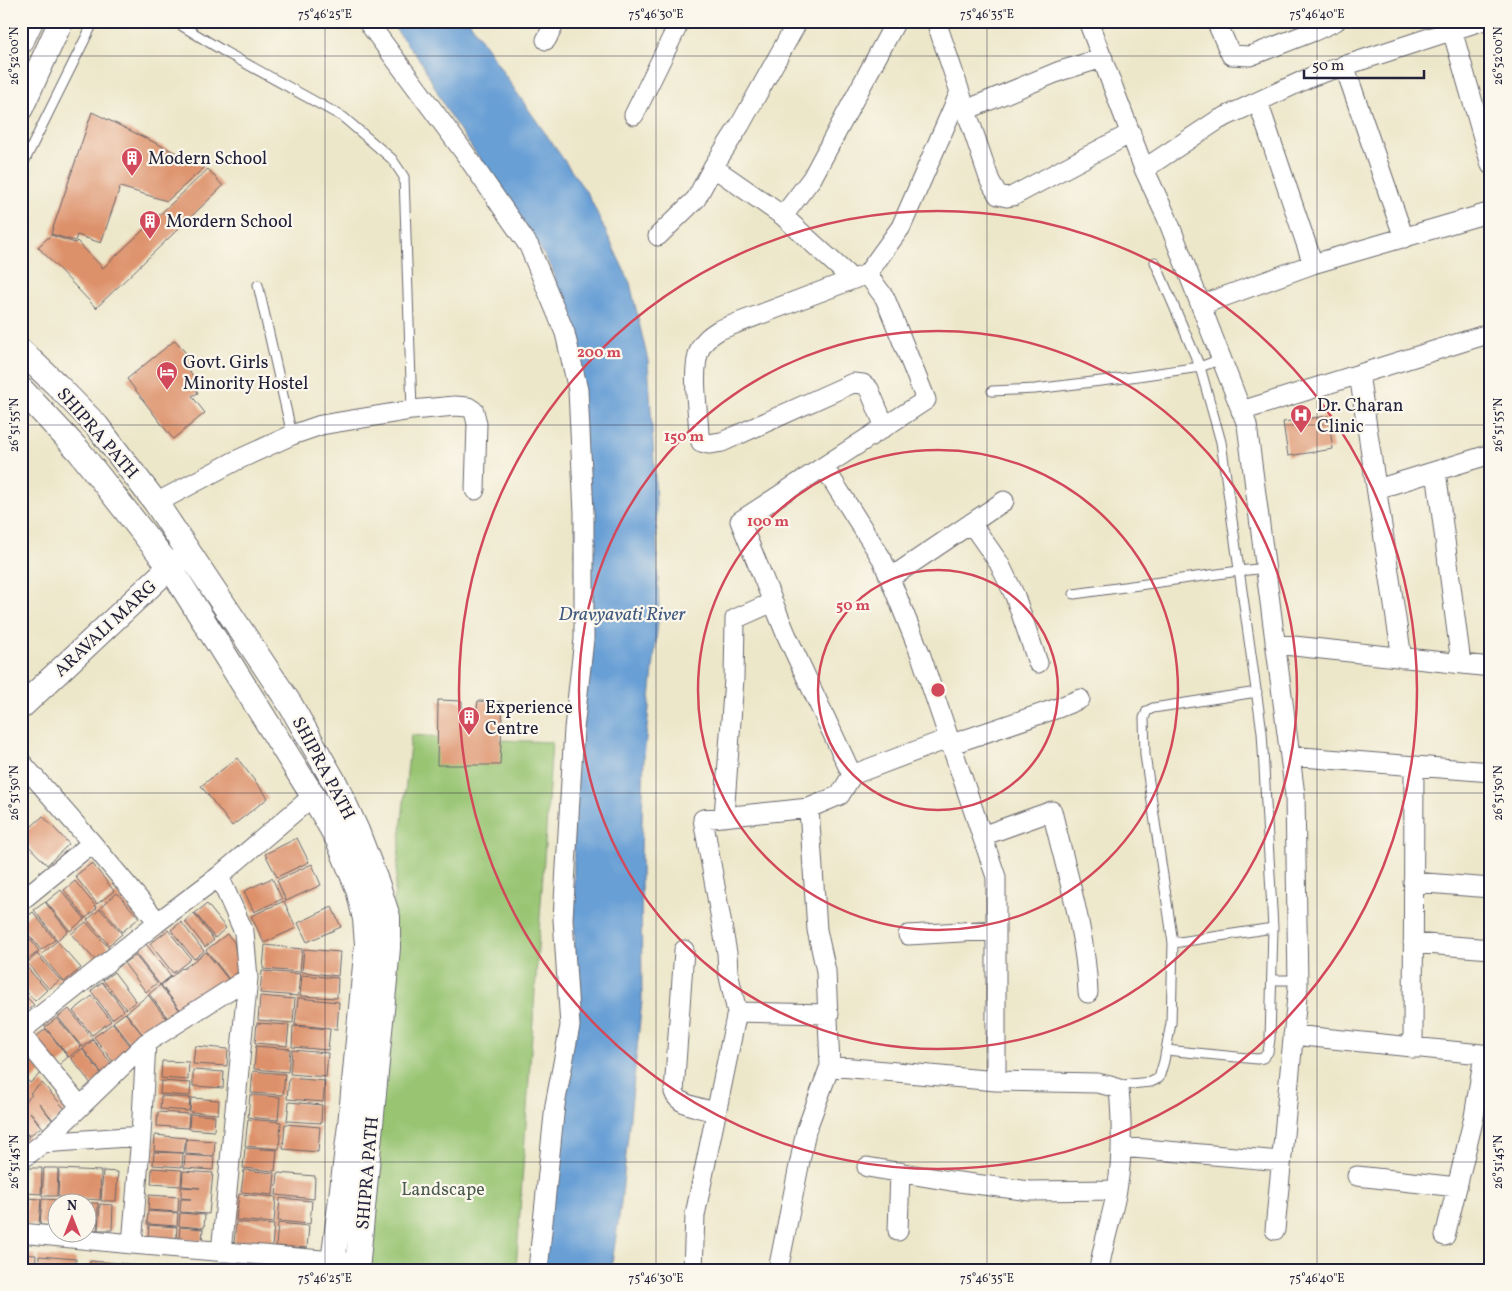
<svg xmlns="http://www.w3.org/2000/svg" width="1512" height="1291" viewBox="0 0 1512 1291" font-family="Vollkorn,serif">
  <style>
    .green { fill: #99c573; stroke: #5e7457 }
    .water { fill: #679fd5; stroke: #446088 }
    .building { fill: #dd916a }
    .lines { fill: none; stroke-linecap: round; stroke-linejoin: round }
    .service-casing { stroke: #69676d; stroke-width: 11 }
    .minor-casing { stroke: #69676d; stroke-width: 21 }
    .tertiary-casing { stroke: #69676d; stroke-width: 26 }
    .service { stroke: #fff; stroke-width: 9 }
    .minor { stroke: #fff; stroke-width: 19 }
    .tertiary { stroke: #fff; stroke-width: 24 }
    .ticks { fill: none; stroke: #22223b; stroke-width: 1; stroke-opacity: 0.45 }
    .ring { fill: none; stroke: #d1495b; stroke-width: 2.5 }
    .labels { text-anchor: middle; stroke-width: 4.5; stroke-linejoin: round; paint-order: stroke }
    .poi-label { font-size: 18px; fill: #22223b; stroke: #fbf7ec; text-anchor: start }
    .street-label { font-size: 18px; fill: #22223b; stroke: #fbf7ec }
    .park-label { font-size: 18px; fill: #4c5b4f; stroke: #fbf7ec }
    .water-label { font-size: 19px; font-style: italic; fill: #415a80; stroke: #fbf7ec }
    .centre { fill: #d1495b; stroke: #fbf7ec; stroke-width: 2.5 }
    .ring-label { font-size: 15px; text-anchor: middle; font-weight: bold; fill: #d1495b; stroke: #fbf7ec; stroke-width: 4.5; stroke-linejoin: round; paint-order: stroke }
    .neatline { fill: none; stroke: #22223b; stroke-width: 2 }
    .ticks-label { font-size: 12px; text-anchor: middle; fill: #22223b }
  </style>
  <rect width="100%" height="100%" fill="#fbf7ec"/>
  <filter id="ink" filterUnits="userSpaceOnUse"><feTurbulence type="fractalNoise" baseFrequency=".02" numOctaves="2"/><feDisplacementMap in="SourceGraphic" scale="10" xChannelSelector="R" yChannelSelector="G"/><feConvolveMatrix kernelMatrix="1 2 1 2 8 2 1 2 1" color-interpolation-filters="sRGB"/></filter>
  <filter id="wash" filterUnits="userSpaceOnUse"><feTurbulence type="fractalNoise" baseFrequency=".0096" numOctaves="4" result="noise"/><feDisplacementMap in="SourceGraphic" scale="20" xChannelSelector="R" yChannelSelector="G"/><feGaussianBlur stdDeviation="1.12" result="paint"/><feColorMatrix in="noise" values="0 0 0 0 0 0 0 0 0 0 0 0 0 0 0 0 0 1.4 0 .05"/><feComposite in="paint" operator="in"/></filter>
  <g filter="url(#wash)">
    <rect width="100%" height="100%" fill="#ede7ca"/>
    <path class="green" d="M411,735l64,4 77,3 -36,528h-161z"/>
    <path class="water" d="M389,21h80l46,69 74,106 41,87 18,78 7,116 4,135 -15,145 -3,97 1,147 -21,202 -10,67h-70l34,-286 -2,-190 5,-435 -26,-91 -28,-45 -74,-107 -28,-53z"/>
    <g id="blocks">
      <path class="building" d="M92,112l113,55 -38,34 -47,-14 -19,56 -24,-8 -2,6 -24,-7z
        M208,169l15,17 -127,122 -58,-61 13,-12 24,8 2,-2 26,27z
        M175,340l19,23 -7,4 12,18 -3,4 2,4 -6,3 13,17 -32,26 -46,-60z
        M1328,416l5,33 -45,7 -5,-34z
        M438,700l24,1v7h15l1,-7 25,1 -3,63h-63z
        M237,758l31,40 -36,28 -31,-40z
        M43,816l26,28 -22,21 -26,-27v-2z
        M297,838l12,24 -32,15 -12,-23z
        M92,863l22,28 -17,13 -22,-28z
        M312,864l9,21 -35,16 -9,-21z
        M272,878l10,21 -28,13 -10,-21z
        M75,881l22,27 -11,10 -22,-28z
        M61,890l24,29 -15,12 -24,-29z
        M117,893l22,25 -17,14 -21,-25z
        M284,901l12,27 -32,15 -13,-27z
        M45,902l23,29 -11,9 -23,-30z
        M207,904l19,24 -11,10 -20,-25z
        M332,907l9,20 -34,15 -9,-19z
        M100,909l22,25 -13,11 -22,-25z
        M33,912l22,28 -14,10 -20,-25v-4z
        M194,913l20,27 -9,7 -20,-26z
        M86,922l23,26 -14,12 -24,-26z
        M181,922l23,29 -10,8 -23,-29z
        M21,927l18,24 -14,11 -4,-5z
        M168,930l23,29 -18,14 -23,-29z
        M227,934l7,8 5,29 -10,8 -23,-29z
        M57,941l24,27 -17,14 -23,-27z
        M146,944l25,32 -11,9 -25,-32z
        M265,945l37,4 -2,23 -37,-3z
        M304,949l36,3 -2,24 -36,-4z
        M206,952l22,27 -46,33 -21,-27 21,-17 1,1z
        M37,954l23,26 -11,9 -22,-26z
        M135,955l22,28 -11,9 -22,-29z
        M24,964l23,26 -12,11 -14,-16v-19z
        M262,971l38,3 -2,22 -38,-3z
        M114,972l22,29 -10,8 -23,-29z
        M302,975l36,3 -1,20 -37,-2z
        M102,982l22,28 -12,9 -21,-28z
        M160,985l21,27 -11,9 -21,-27z
        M21,991l13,14 -13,10z
        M148,995l21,27 -23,17 -20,-26z
        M92,996l19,25 -19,14 -19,-24z
        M260,996l35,3 -2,24 -35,-3z
        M298,998l41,4 -2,27 -42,-4z
        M69,1009l24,30 -11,8 -24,-30z
        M125,1013l21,26 -12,9 -21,-26z
        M57,1018l24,29 -12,10 -24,-30z
        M113,1023l19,25 -19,14 -19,-25z
        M257,1023l32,2 -2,21 -32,-3z
        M293,1026l37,3 -2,21 -36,-3z
        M46,1029l22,28 -14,12 -23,-29z
        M93,1040l22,28 -11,8 -21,-27z
        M195,1046l33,3 -1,17 -34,-2z
        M256,1046l34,3 -2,23 -34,-3z
        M21,1048l21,24 -12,11 -9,-10z
        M82,1049l21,27 -11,9 -21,-27z
        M292,1050l36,3 -2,24 -36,-3z
        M162,1061l27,1 -1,18 -27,-2z
        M193,1070l31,2 -1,16 -30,-2z
        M253,1071l32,3 -2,21 -32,-2z
        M21,1075l7,8 -7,6z
        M289,1078l36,3 -2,21 -36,-3z
        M161,1081l30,2 -1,13 -30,-2z
        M42,1083l24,27 -12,11 -15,-18 14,18 -9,8 -14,-17 11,15 -12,9 -8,-9v-22l11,-10 -2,-2z
        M250,1095l30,2 -2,23 -30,-3z
        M161,1096l29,2 -1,13 -29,-2z
        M191,1098l28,2 -1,14 -28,-2z
        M289,1102l33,3 -1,18 -34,-2z
        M158,1112l31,2 -1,14 -31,-2z
        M190,1114l25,2 -1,15 -25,-2z
        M248,1119l33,3 -2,27 -34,-3z
        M285,1124l35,3 -2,25 -35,-3z
        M21,1128l8,9 -8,7z
        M155,1135l31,3 -2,15 -30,-2z
        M186,1139l29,2 -1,15 -28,-2z
        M245,1148l32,2 -2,21 -32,-3z
        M154,1152l29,1 -1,14 -29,-2z
        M185,1155l29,2 -1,13 -29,-2z
        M28,1168h14l-1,26 -14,-1z
        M44,1168h14l-1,28h-15z
        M152,1168l30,2 -1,16 -30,-2z
        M59,1169l42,2 -1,29 -42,-3z
        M244,1170l31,3 -2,22 -32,-3z
        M103,1171l15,1 -2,29h-15z
        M183,1171l30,2 -4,41 -29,-2 1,-13h10l-10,-1v-11l19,1 -18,-2z
        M278,1173l37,3 -1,23 -38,-4z
        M239,1194l37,3 -2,26 -38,-3z
        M149,1195l30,2 -1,15 -30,-2z
        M21,1198h4l-1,27 -3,-1z
        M27,1198l14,1 -2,26h-13z
        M280,1198l32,3 -2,23 -32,-3z
        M42,1199l40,2v3h-24v22l-18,-1z
        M88,1203h10l-1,27 -9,-1z
        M100,1204l13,1 -1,25h-14z
        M148,1211l30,2 -1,13 -30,-2z
        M180,1213l25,2 -1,13 -25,-2z
        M236,1222l38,3 -2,22 -38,-3z
        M278,1223l31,3 -2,22 -31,-2z
        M149,1225l28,2 -1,13 -28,-2z
        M180,1227l23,2 -1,12 -23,-2z
        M21,1254l15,1 -1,15h-14z
        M39,1256l37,3 -1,11h-37z
        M90,1261l39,3 -1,6h-39z
        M131,1265l36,3v2h-36z
        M241,1265l16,1v4h-16z"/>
    </g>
  </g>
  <g filter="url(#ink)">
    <use href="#blocks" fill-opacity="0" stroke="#69676d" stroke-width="1"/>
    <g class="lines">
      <g class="service-casing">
        <path id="service" d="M174,21l51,31 118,65 49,42 12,18 8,233
          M21,168l73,-147
          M1155,262l45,105 21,75 41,290 11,196 -3,111 -2,13 -5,6 -6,1 -91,-9
          M258,285l34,150
          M992,391l43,-2 82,-10 83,-12 21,-8
          M1074,594l165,-23 27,-3
          M1173,943l100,-15
          M1272,980h26
          M1119,1089l11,-5 21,-2 8,-4 5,-17 7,-38 2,-80 -28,-188 -1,-37 3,-7 6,-3 104,-16"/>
      </g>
      <g class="minor-casing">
        <path id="minor" d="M367,21l97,131 65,94 36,87 13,57 6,123v126l-10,90 -11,190 7,107 -15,79 -17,165
          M936,21l54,160 8,14 9,2 6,-1 118,-63
          M1088,21l56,148 23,49 80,207 48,370 3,191 -23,244
          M1216,21l15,34 19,1 62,-24 24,-11
          M1452,30l39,135
          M546,40l10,-19
          M1344,65l60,173
          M1258,102l55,162
          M966,110l94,-39 43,-13
          M634,115l46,-94
          M713,167l70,49 69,63
          M1144,169l74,-49 95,-44 168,-55
          M783,216l29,-38 84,-157
          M658,236l38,-37 17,-32 27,-42 58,-104
          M867,274l-148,56c-8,5 -15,10 -19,19 -9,20 -2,62 -1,85l2,8 8,2 13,-2 131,-59 10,1 6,5 16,38
          M1201,305l112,-41 178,-52
          M1359,374l43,284
          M1241,411l250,-78
          M824,467l58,92 38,94 76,224v204
          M1436,471l25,192
          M1377,489l114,-35
          M156,503l79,-42 57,-26 29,-10 91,-15 43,-4 13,1 6,4 3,13 -2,66
          M971,523l28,40 16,33 23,67
          M890,578l114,-77
          M1275,644l216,23
          M952,744l106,-36 22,-9
          M1290,756l201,16
          M21,762l71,81 66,79
          M852,775l-66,-141 -46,-113 186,-121 -41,-102 -18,-24 34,-47 59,-135
          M724,817l10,-138 1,-60 38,-17
          M982,836l70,-25c14,60 34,121 36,182
          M219,876l25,56 4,46 -27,274
          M1413,882l78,6
          M21,901l71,-58
          M908,935l88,-5
          M1413,943l78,6
          M684,950l-10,142c4,14 29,16 41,20
          M737,1012l92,2
          M21,1031l137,-109 61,-46 94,-80
          M21,1034l59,72
          M1293,1035l198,20
          M1413,1048l1,-282
          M830,1066l166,15 101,2 13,3 9,3c3,34 4,67 -2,101 -5,27 -14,53 -18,80
          M43,1143l98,-7 5,-93
          M1122,1147l159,14
          M21,1160l22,-17 103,-100 102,-65
          M867,1167l84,14 79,10 87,-1
          M1357,1176l100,11 17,-70 10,-62
          M898,1231l2,-59
          M21,1233l111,11 214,18
          M1445,1236l12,-49
          M132,1244l9,-108
          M693,1270l2,-55 42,-203 -9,-40 -1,-19 -24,-134 106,-11
          M778,1270l28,-139 24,-65 -4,-95 -9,-41 -8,-122 31,-13 12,-20 98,-37"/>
      </g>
      <g class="tertiary-casing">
        <path id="tertiary" d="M21,42l10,-21
          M21,108l40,-87
          M21,351l36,34 40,41 59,77 134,201 46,81 21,46 20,52 11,34v31l-31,322
          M21,389l58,62 91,116 143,229 25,44 20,49 7,30 2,25 -17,181 -18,145
          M21,707l149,-140 12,-8"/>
      </g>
      <use href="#service" class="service"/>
      <use href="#minor" class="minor"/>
      <use href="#tertiary" class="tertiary"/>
    </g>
  </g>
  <path class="ticks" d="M325,21v1249M656,21v1249M987,21v1249M1317,21v1249M21,56h1470M21,425h1470M21,793h1470M21,1162h1470"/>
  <g class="ring">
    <circle cx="938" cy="690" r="120"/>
    <circle cx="938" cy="690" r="240"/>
    <circle cx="938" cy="690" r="359"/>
    <circle cx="938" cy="690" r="479"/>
  </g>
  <defs>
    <g id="building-pin" transform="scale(1.125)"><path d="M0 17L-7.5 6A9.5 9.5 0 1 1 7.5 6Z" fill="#d1495b" stroke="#fbf7ec"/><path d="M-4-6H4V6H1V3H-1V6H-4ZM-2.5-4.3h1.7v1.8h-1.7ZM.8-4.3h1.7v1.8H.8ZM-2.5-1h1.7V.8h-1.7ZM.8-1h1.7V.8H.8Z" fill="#fff"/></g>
    <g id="hotel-pin" transform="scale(1.125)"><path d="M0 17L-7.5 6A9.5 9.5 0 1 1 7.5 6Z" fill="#d1495b" stroke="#fbf7ec"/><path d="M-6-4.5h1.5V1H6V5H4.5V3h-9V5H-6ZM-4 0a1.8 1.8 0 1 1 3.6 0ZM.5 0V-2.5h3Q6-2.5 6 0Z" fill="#fff"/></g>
    <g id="hospital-pin" transform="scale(1.125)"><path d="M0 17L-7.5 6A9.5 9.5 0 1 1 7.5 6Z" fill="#d1495b" stroke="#fbf7ec"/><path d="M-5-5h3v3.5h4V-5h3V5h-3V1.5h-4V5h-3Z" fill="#fff"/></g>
  </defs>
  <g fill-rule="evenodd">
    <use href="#building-pin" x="132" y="158"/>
    <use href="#building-pin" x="150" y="221"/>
    <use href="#hotel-pin" x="167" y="372"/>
    <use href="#hospital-pin" x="1301" y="415"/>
    <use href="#building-pin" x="469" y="717"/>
  </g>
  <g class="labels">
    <g class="poi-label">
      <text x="148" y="164">Modern School</text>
      <text x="166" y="227">Mordern School</text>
      <text x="183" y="368">Govt. Girls<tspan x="183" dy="21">Minority Hostel</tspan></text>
      <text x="1317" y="411">Dr. Charan<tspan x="1317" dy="21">Clinic</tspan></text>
      <text x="485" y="713">Experience<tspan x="485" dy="21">Centre</tspan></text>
    </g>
    <g class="street-label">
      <text transform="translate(98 433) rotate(49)" y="6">SHIPRA PATH</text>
      <text transform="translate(105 628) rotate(-43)" y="6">ARAVALI MARG</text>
      <text transform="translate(324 768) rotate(62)" y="6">SHIPRA PATH</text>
      <text transform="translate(367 1173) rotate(-85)" y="6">SHIPRA PATH</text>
    </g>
    <g class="park-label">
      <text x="443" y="1195">Landscape</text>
    </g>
    <g class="water-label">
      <text x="622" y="620">Dravyavati River</text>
    </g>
  </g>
  <circle cx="938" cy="690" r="8" class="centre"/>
  <g class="ring-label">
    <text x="599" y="357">200 m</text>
    <text x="684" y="441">150 m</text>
    <text x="768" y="526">100 m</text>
    <text x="853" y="610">50 m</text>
  </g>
  <rect width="1512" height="1291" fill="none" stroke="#fbf7ec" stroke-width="55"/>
  <g transform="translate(72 1218)"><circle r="24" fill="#fbf7ec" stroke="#a4a2a5"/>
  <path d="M0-4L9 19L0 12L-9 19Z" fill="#d1495b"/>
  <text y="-8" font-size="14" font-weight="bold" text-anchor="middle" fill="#22223b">N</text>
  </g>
  <path d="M1304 70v8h120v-8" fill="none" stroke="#22223b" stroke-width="2.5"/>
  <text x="1312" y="70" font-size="15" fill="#22223b" stroke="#fbf7ec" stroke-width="4" paint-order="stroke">50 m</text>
  <rect x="28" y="28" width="1456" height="1236" class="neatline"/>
  <g class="ticks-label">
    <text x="325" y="18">75°46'25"E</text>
    <text x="656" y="18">75°46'30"E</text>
    <text x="987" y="18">75°46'35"E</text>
    <text x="1317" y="18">75°46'40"E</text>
    <text transform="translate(14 56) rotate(-90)" y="4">26°52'00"N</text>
    <text transform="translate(1498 56) rotate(-90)" y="4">26°52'00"N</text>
    <text transform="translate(14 425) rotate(-90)" y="4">26°51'55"N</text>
    <text transform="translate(1498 425) rotate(-90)" y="4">26°51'55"N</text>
    <text transform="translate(14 793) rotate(-90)" y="4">26°51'50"N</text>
    <text transform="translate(1498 793) rotate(-90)" y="4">26°51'50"N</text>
    <text transform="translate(14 1162) rotate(-90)" y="4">26°51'45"N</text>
    <text transform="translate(1498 1162) rotate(-90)" y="4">26°51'45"N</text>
    <text x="325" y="1282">75°46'25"E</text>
    <text x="656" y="1282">75°46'30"E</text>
    <text x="987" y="1282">75°46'35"E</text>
    <text x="1317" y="1282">75°46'40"E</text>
  </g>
</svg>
